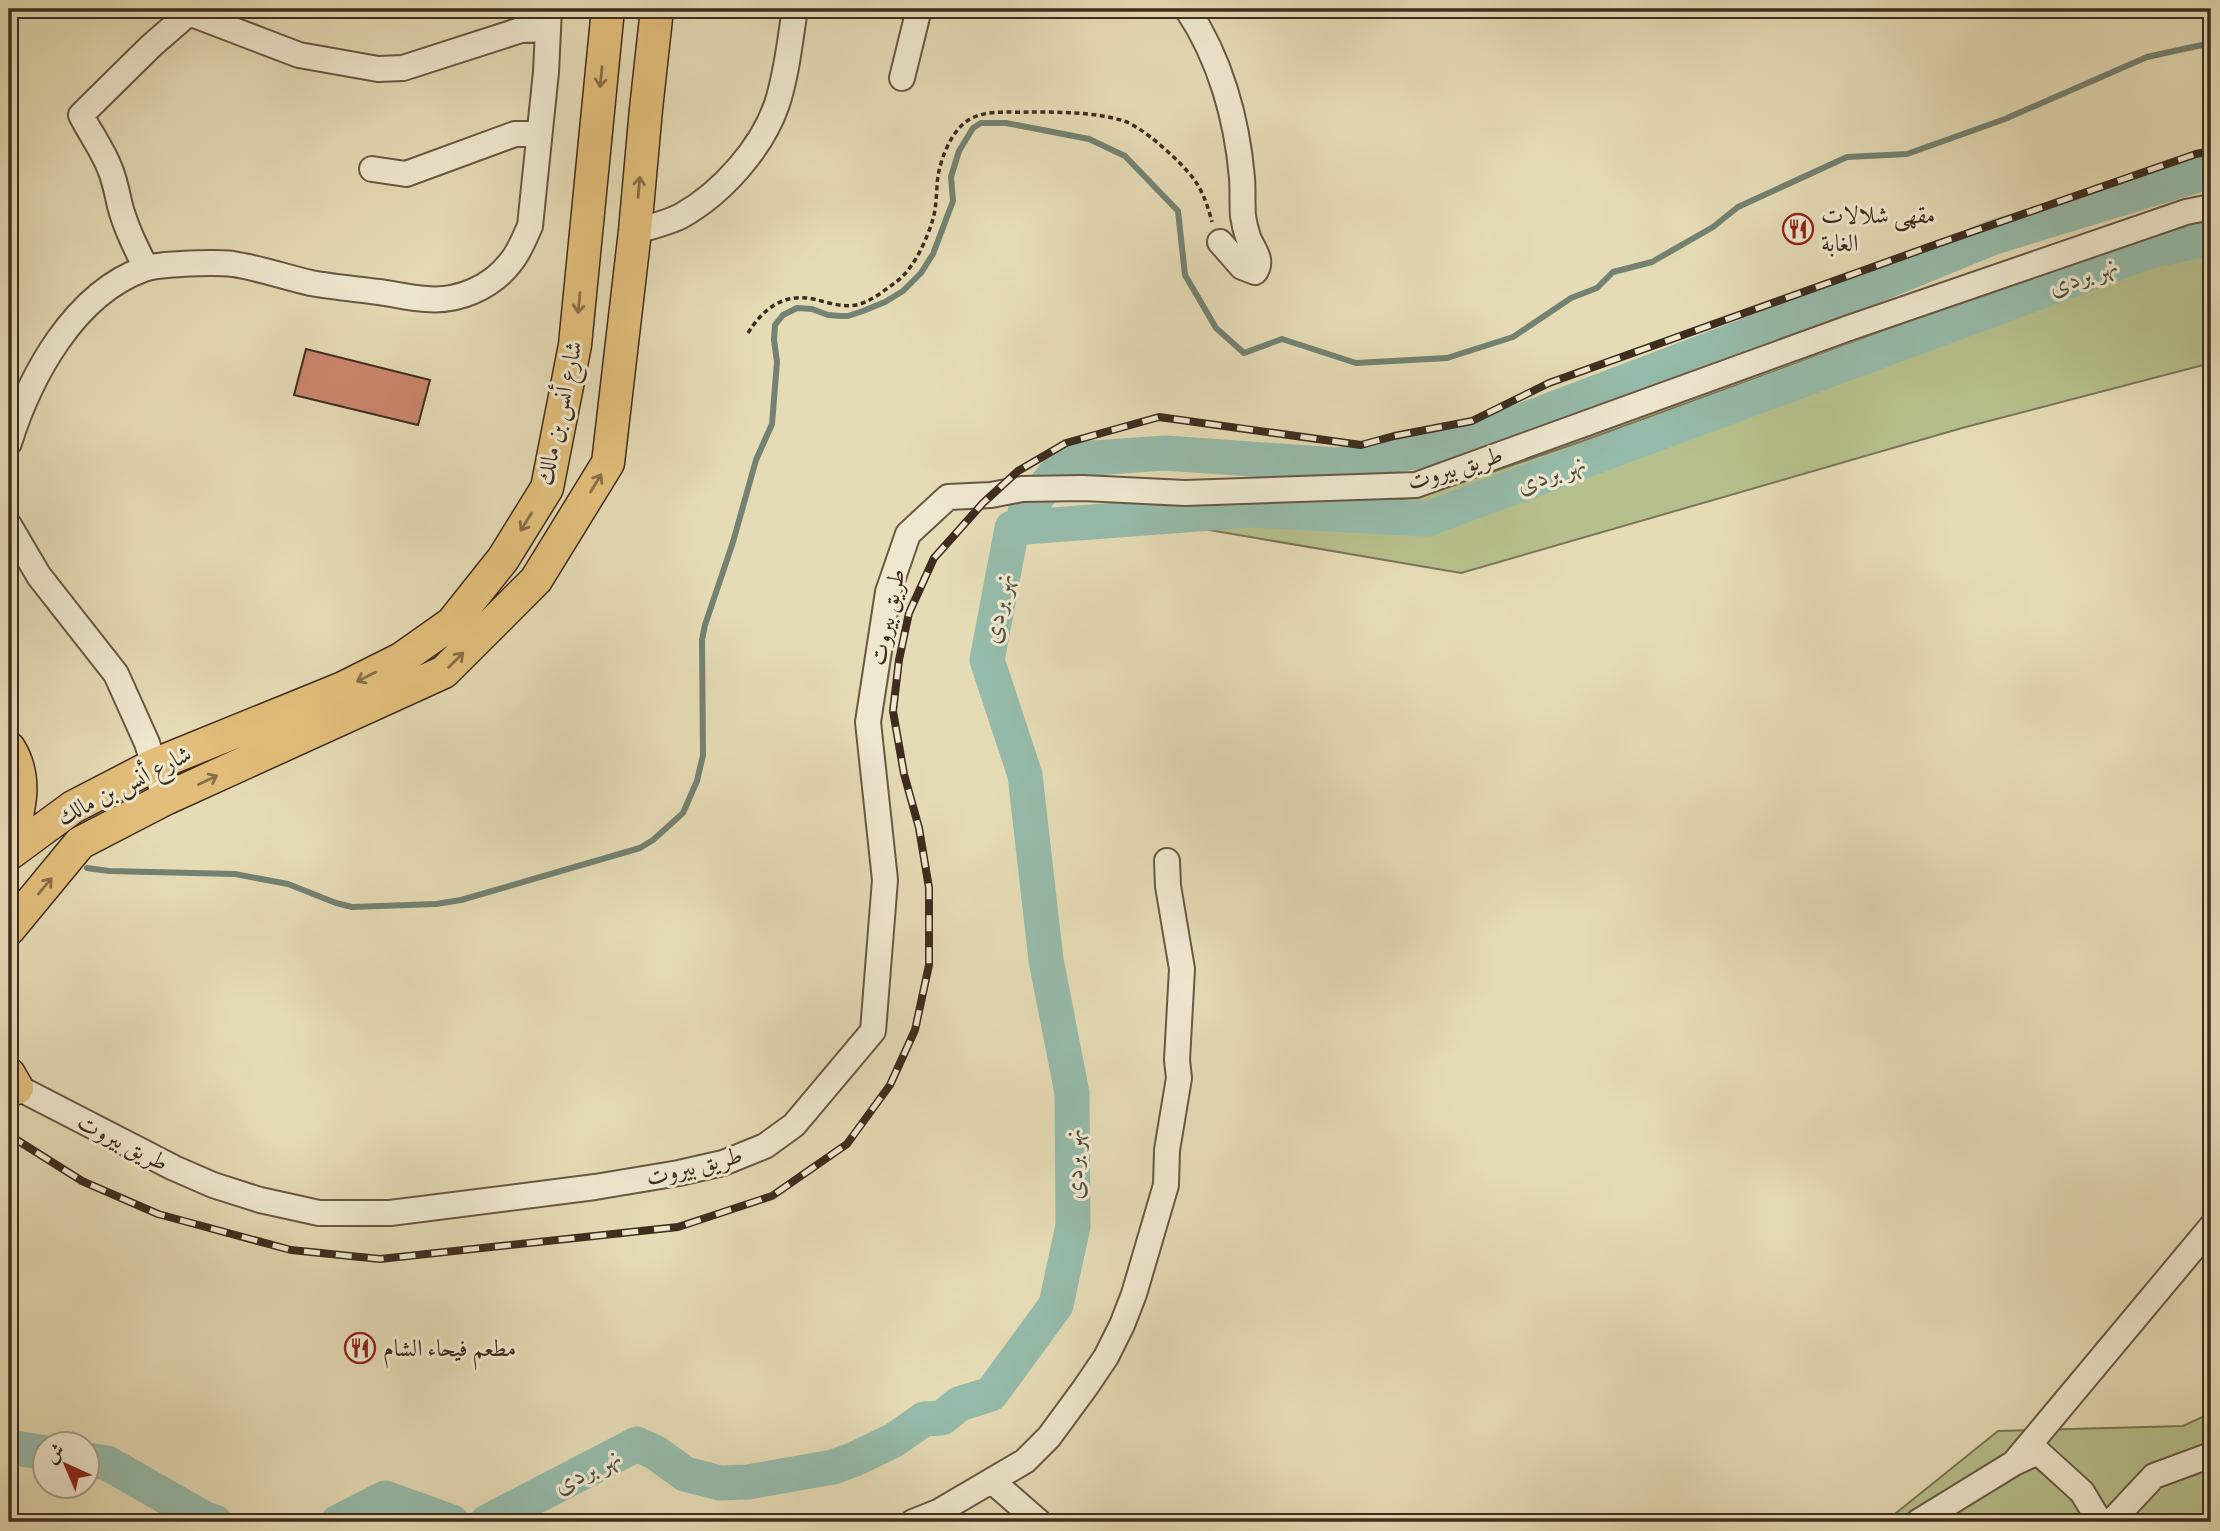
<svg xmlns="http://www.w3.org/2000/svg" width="2220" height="1531" viewBox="0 0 2220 1531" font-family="'EB Garamond',Amiri,serif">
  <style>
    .green { fill: #b6c08c; stroke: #7a7656; stroke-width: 2 }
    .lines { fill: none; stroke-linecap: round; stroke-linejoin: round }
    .stream { stroke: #738272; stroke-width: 6 }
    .river { stroke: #96bbaa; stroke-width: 35 }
    .building { fill: #cb866d; stroke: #3e2d1f; stroke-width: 2 }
    .minor-casing { stroke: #685844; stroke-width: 28 }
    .major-casing { stroke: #3e2d1f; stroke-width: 35 }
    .path { stroke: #3e2d1f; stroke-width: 3.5; stroke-dasharray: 5 3.5; stroke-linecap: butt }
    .minor { stroke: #eee8cf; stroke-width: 24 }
    .major { stroke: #e2be7a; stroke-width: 32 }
    .rail-casing { stroke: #3e2d1f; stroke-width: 8 }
    .rail { stroke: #eee8cf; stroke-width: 5; stroke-dasharray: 16; stroke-linecap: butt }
    .oneway { stroke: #886e48 }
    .labels { text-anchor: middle; stroke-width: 6; stroke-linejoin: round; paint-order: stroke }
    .poi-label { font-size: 24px; fill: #3e2d1f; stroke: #eee8cf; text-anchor: start }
    .street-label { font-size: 24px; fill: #3e2d1f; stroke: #eee8cf }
    .water-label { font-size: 26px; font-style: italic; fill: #545042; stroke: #eee8cf }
  </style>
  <rect width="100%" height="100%" fill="#e5dbb5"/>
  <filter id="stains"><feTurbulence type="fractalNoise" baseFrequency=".00286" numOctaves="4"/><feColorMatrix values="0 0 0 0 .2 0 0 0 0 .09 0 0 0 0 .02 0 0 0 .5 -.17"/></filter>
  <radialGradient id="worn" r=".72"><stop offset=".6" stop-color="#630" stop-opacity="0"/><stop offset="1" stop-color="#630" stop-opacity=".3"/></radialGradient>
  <path class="green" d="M2211,216v147l-249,65 -501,145 -322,-55 155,-7 125,-14 158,-54 476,-173z
    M2211,1413v109h-326l113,-91 185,-5z"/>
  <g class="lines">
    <path class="stream" d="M87,868l22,3 126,3 53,10 48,19 16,4 84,-3 25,-4 179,-52 13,-8 30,-27 14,-32 6,-26 -1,-115 3,-15 28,-83 23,-82 16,-36 5,-62 -3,-22 1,-15 8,-10 14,-7 15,1 16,6 13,1h7l15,-5 22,-9 18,-11 18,-18 12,-19 20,-53 -2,-24 8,-26 14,-23 8,-5h25l83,16 36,17 53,55 7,64 31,53 28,25 38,-14 74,24 91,-5 66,-21 58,-39 26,-10 16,-16 39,-10 61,-35 25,-20 109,-50 60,-3 98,-35 142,-62 64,-14"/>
    <path class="river" d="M1025,512l41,-52 99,-7 171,12 125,-21 374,-142 159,-65 217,-66
      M9,1447l37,6
      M88,1460l19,3 98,56 10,3
      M338,1522l47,-24 67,24
      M487,1522l150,-78 19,9 29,21 35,9 28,-1 85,-15 22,-8 39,-19 30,-21 18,-1 17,-14 32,-10 65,-89 17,-79 -1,-133 -26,-133 -21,-185 -38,-115 25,-132 240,-18 175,9 720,-267 64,-14"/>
  </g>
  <path class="building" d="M306,349l124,31 -12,45 -124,-30z"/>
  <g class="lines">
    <g class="minor-casing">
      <path id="minor" d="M184,9l5,4 110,42 79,14 25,-1 118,-38 27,-1
        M1187,9c33,49 50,110 55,169 1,12 0,25 1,38 1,7 3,15 5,21 4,12 16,22 7,35l-13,-5 -22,-25
        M902,78l17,-69
        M372,169l34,5 109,-40h24
        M635,231c16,-4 32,-8 46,-15 41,-23 81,-68 96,-112 10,-31 13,-64 18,-95
        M146,268c-10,-20 -20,-40 -26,-62 -3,-13 -5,-25 -10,-37 -7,-19 -20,-36 -29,-54l70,-69 38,-33
        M9,443c21,-67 65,-149 135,-174 11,-4 25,-4 37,-5 17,-1 35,-2 52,0 26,4 52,13 78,19 22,4 45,6 68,9 15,2 31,6 47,7 31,3 65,-11 84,-36 9,-10 14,-24 20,-37l16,-154 3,-63
        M9,525l30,51 77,98 31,69 18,56
        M9,1083l165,85 39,17 47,15 59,13h71l205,-26 84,-14 44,-10 42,-17 29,-21 79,-94 12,-151 -17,-158 20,-130 20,-58 40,-37 43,-2 31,-6 61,-1 102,5 231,-8 433,-157 337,-116 25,-5
        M2014,1463l197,-236
        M992,1481l47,41
        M913,1522l25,-10 87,-51 24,-24 36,-49 21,-31 16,-32 12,-31 32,-109 1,-35 12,-72 -2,-18 5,-91 -14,-83 -1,-25
        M1918,1522l96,-59 24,-11 44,40 18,30
        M2111,1522l43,-46 57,-21"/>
    </g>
    <g class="major-casing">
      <path id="major" d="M9,748c21,33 8,67 0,102
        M9,854l64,-47 83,-43 187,-76 58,-29 51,-36 51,-64 44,-71 28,-143 33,-336
        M9,929l71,-86 85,-44 279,-127 92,-92 72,-117 27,-232 11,-122 11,-100
        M9,1074l8,14"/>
    </g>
    <path class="path" d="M748,333c15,-24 35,-40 65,-34 15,3 31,10 47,5 13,-4 25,-14 36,-22 18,-13 31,-43 37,-63 4,-14 3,-29 5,-43 3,-18 13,-44 29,-55 17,-12 43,-8 62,-9 31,0 66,0 95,9 19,6 57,41 69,57 10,13 15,29 19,44"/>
    <use href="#minor" class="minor"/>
    <use href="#major" class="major"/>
    <g class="rail-casing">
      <path id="rail" d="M9,1135l73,46 76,33 133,36 89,9 298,-32 94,-31 75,-52 43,-59 25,-55 14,-65v-77l-10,-60 -15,-54 -11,-63 6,-51 10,-47 25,-55 49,-55 35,-32 48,-28 93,-26 202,28 33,-9 78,-15 77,-38 388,-139 259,-90 15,-3"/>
    </g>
    <use href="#rail" class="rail"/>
  </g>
  <defs><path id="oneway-shaft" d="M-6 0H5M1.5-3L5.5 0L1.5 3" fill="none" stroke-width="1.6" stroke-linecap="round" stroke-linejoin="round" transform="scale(1.75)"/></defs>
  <g class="oneway">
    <use href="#oneway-shaft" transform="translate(601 77) rotate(96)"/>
    <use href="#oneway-shaft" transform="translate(639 187) rotate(-85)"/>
    <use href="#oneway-shaft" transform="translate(579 303) rotate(96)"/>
    <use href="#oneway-shaft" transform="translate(596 483) rotate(-59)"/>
    <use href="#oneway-shaft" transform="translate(526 522) rotate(122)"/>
    <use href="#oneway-shaft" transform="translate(456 660) rotate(-45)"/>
    <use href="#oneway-shaft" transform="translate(366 677) rotate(153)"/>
    <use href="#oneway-shaft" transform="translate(208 780) rotate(-25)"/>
    <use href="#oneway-shaft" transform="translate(45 886) rotate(-50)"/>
  </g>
  <defs>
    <g id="restaurant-ring" transform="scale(1.575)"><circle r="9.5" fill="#eee8cf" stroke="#8f2418" stroke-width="1.5"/><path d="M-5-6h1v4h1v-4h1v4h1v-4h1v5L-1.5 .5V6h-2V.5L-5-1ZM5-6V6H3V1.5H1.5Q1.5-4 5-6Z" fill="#8f2418"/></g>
  </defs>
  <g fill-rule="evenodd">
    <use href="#restaurant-ring" x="1798" y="229"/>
    <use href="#restaurant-ring" x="360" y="1348"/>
  </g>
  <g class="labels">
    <g class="poi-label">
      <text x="1821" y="223">مقهى شلالات<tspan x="1821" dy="28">الغابة</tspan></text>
      <text x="383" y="1356">مطعم فيحاء الشام</text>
    </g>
    <g class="street-label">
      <text transform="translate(559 413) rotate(-78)" y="8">شارع أنس بن مالك</text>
      <text transform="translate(1455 468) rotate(-17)" y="8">طريق بيروت</text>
      <text transform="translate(887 617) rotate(-78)" y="8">طريق بيروت</text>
      <text transform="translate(124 785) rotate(-27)" y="8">شارع أنس بن مالك</text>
      <text transform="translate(123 1142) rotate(27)" y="8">طريق بيروت</text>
      <text transform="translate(694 1166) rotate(-14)" y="8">طريق بيروت</text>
    </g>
    <g class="water-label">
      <text transform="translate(2083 275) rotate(-20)" y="9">نهر بردى</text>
      <text transform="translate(1551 473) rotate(-20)" y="9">نهر بردى</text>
      <text transform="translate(997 608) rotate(-79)" y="9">نهر بردى</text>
      <text transform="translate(1073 1164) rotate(-91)" y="9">نهر بردى</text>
      <text transform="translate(587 1470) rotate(-27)" y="9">نهر بردى</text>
    </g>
  </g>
  <rect width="2220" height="1531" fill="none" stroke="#e5dbb5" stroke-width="35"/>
  <rect x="10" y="10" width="2199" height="1510" fill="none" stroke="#3e2d1f" stroke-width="3.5"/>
  <rect x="18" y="18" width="2185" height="1496" fill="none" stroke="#3e2d1f" stroke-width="2"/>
  <g transform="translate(66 1465) rotate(316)"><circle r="33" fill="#eee8cf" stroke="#a89d89" stroke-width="2"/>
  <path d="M0-5L12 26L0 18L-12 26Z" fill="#8f2418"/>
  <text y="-10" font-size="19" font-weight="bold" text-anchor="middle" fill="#3e2d1f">ش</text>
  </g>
  <rect width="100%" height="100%" filter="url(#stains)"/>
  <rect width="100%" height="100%" fill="url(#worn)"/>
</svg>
